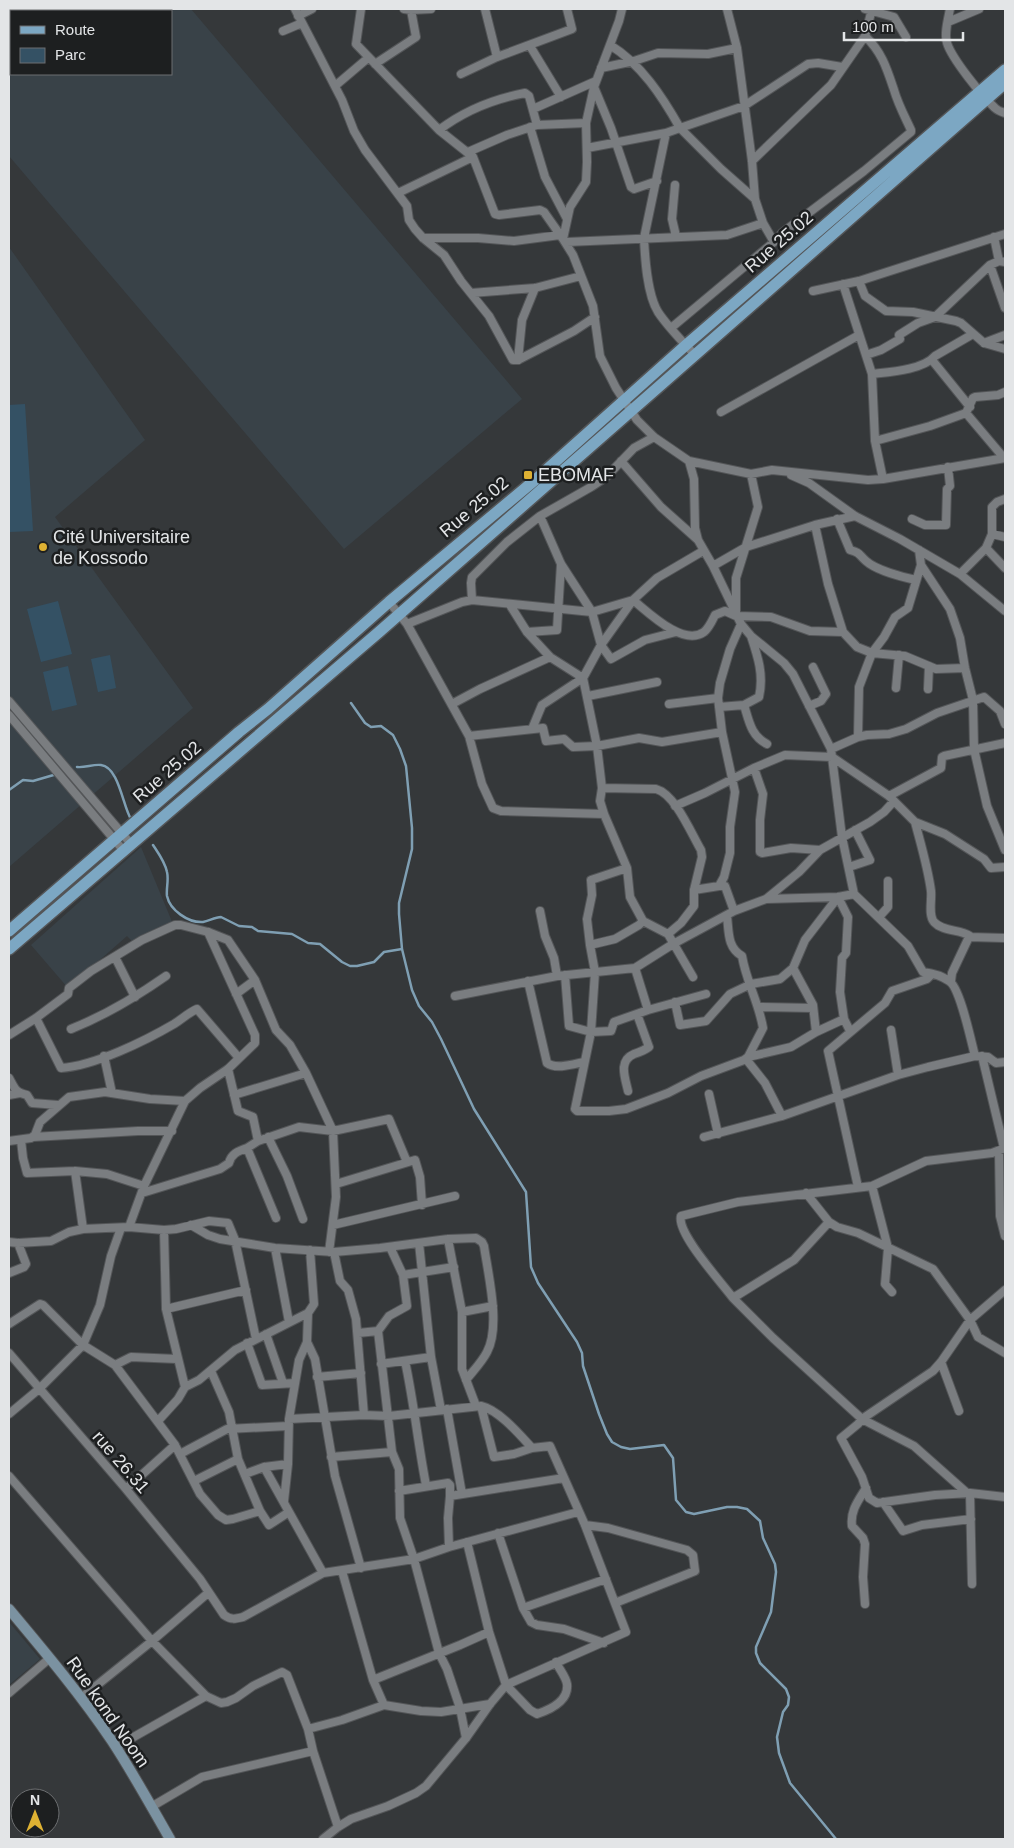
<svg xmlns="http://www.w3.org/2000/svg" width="1014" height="1848" viewBox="0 0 1014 1848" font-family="Helvetica,sans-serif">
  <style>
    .built { fill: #394248 }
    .green { fill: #345164 }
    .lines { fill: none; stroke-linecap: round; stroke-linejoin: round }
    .stream { stroke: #7f9fb3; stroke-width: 2.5 }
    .street-casing { stroke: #545658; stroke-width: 10 }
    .secondary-casing { stroke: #545658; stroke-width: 12 }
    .primary-casing { stroke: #545658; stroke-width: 14 }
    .street { stroke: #7a7d80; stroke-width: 8 }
    .secondary { stroke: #7b92a1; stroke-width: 10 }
    .primary { stroke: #7ca7c3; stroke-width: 11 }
    .poi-dot { fill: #deb133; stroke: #1d1f20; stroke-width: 2 }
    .labels { text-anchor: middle; stroke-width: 5; stroke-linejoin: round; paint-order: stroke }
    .street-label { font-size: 18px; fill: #e3e5e7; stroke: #1d1f20 }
    .poi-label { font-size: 18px; fill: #e3e5e7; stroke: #1d1f20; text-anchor: start }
  </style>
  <rect width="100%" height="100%" fill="#35383a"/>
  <path class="built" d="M70,9h121l331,390 -178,150 -335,-393v-95l2,-3v16h160v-63h-104z
    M9,247l136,193 -90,77 138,191 -184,159z
    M141,847l32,77 -41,17 -5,-5 -59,52 -37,-43z
    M9,1622l31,37 -31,26z"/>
  <path class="green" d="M25,404l8,127 -24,1v-127z
    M58,601l14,53 -31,8 -14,-53z
    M110,655l6,33 -18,4 -7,-33z
    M68,666l9,39 -25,6 -9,-39z"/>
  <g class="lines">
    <path class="stream" d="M351,703l14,20 6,4 10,-1 12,9 7,14 6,17 6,62v21l-13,54v11l3,35 10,41 7,16 13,16 9,17 33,70 52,83 5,75 7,16 39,59 5,11 1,13 16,48 8,20 5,8 9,5 9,2 34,-4 9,13 3,42 10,12 8,2 33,-7h10l10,2 13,12 3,17 12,26 1,8 -5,40 -15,35v6l4,10 26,26 3,8 -1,8 -5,7 -6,25 2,16 11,30 46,56
      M77,767c8,1 16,-3 24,-2 18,2 22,42 30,54
      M9,790l14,-10 10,1 24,-7
      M153,845c6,9 12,17 14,27 2,8 -1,16 0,24 3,14 21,27 36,26 6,-1 12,-5 18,-5l18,9 13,1 6,4 34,3 16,9 12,1 22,18 8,4h7l17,-4 10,-10 18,-3"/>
    <g class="street-casing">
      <path id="street" d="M295,9l47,91 12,31 11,19 42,56 2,14 6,9 8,9 21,17 17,26 28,35 24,44h5l56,-29 21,-14
        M361,9l-5,35 83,86 34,27 22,57 4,1 41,-5 4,2 19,27
        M404,9l7,1 20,-1
        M485,9l12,48
        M622,9l-3,12 -25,66 -8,36 1,39 -1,20 -16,25 -7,32 10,16 20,51 7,50 16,32 21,32 17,17 35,24 62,13 21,-4 96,10 15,-1 122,-21
        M865,9l29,8 12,20
        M950,9c-2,10 -6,25 -3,34 5,16 35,53 48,65 3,3 7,4 10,5
        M298,16l14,-7
        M948,22l31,-13
        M283,31l19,-8
        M610,45c31,19 52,51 70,83l-14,5 -22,105c1,21 3,56 14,74 10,15 24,29 36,42
        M530,46l31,51
        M375,64l41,-27 -5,-27
        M601,68l33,-7 24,-8 50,1 29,-6
        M461,74l36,-17 75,-28 -5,-20
        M335,86l33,-28
        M594,87l17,41 20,59 3,2 23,-8
        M533,109l63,-28
        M530,127l15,50 22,42
        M439,130c25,-19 54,-31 86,-37l4,3 8,29
        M587,148l79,-15
        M468,152l39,-17 30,-10 49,-2
        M752,161l79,-76 34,-49 7,-27
        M675,185l-3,34 4,17
        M398,193l75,-36
        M755,199l-34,-30 -41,-41 64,-22 64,-42 10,-1 24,4
        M994,237l5,24
        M423,238h55l36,3 46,-6
        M567,242l160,-7 36,-12
        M774,242l8,-9 82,-62 47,-39v-2c-6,-13 -13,-26 -17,-40 -7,-21 -12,-38 -29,-54
        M990,265l15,43
        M859,281l6,15 21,15 27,1 43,9 5,2 23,20 21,6
        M843,284l29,90 3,67 8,38
        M813,291l46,-10 146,-47
        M471,293l64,-5 46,-12
        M671,328l103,-86 -11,-19 -8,-24 -3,-38 -15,-113 -10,-39
        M984,343l21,-8
        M866,355l15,-5 19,-11 -1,-4 19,-12 17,-6 55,-52 9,-4 6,1
        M518,360l4,-40 13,-32
        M932,360l38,47
        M872,374c17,-2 51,-4 63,-18l38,-22
        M721,412l138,-77
        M966,413l38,45
        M875,441l55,-15 36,-13 7,-15 2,-1 23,-2 7,-3
        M621,461l40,46 37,33
        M689,461l5,18 1,49 3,12 15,26 28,58 10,12 33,27 9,11 38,75 11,88 12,57 54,52 15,26c8,1 19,4 26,9 11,6 22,60 26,75
        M791,475l18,8 46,33 45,23 60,35 45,37
        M540,516l21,48 31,48 9,33 10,14 34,-19 31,-8
        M837,519l13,31c11,3 8,4 16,11 10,9 36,16 50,19
        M912,519l13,6h21l1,-36 3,-3 -2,-19
        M815,525l13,59 15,48 14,15 15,6 -13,34 -1,50 -27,12
        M992,534l13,3
        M986,548l19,20
        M919,550l2,15 29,44 10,29 5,30 8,32 1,49 13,57 18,44
        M921,565l-13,43 -13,9 -11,20 -12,16 33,3 31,13 29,-1
        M713,566l33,-19 69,-22 40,-9
        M960,574l26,-26 6,-14v-27l5,-5 8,-3
        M472,600l-1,-17 1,-6 35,-35 33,-26 51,-29 15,-10 28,-29 20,-11
        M633,600c15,12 50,47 71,32 5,-4 8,-11 11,-17l10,-4 11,5 35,1 39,14 33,1
        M389,602l18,22 62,112 13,48 11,24 8,3 103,3
        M510,605l17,27 23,25 33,21 14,68 5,42 -2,13 4,13 23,54 3,29 13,24 25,13 25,43
        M736,614v-36l22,-71 -7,-33
        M407,624l55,-22 10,-2 120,12 41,-12
        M527,632l30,-2 4,-66
        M896,688l3,-33
        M928,689l1,-23
        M588,696l69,-14
        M9,701l122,143
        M452,704l28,-15 70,-32
        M669,704l49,-6
        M744,705c5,16 7,31 23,39
        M809,706l12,-5 5,-7 -13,-27
        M719,707l25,-2 15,-8c5,-22 -1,-40 -8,-61
        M9,715l114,135
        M532,729l10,-24 41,-27 18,-33 32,-45 24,-22 46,-27
        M469,736l74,-8 3,13 18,-2 9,8 24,-1 42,-8 23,4 60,-10
        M858,737l9,-2 22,-1 17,-5 31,-16 47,-16 16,14 5,13
        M754,768l9,26 -3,26v32l2,1 29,-5 29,2
        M602,788l54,1c19,5 35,44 45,61l1,7 -8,33v16l-13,17 -13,11
        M889,796l52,-28 1,-11 2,-1 61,-13
        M675,806l30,-13 49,-25 31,-13 47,2 57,39 26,26 30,12 39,25 7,9 14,-1
        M915,822c6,23 13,46 16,69 1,9 -3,24 3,31 9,10 26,7 36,14
        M849,867l21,-7 -15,-30
        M627,868l-36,12 1,15 -5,24 3,26 5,27 -4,60 -16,77 2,2h32l17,-2 42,-16 33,-17 43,-16 4,-3 43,-10 25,-15 28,-13
        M694,890l25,-4
        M766,899l72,-2 16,-3
        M540,911l5,25 9,22 3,18
        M734,911l-9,-25h-6l5,-9 6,-24v-26l5,-35 -13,-60 -4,-34 2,-15 10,-34 11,-25
        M727,916c2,16 0,31 15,40 4,25 17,47 21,72l-15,29
        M879,917l9,-10v-26
        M590,945l25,-6 24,-14 4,-4
        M115,957l20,40
        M635,968l13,42
        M793,968l20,37 3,27
        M565,975l4,51 22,6 20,-1 3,-9 34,-12 58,-16
        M528,981l19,82c9,7 27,1 37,-1
        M951,981l1,-8 17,-36 36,1
        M236,994l19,-14
        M455,996l102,-20 78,-8 38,-24 61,-33 32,-12 33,-27 21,-22 50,-28 14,-10 10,-11
        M675,1002l5,23 26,-4 24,-27 21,-10 29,-5 13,-11 12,-28 33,-43 10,20 -2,36 -4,5 -2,34 4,27 6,12
        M758,1007l55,1
        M36,1018l25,50c33,-2 84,-27 113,-44 8,-5 14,-11 23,-15l42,49
        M71,1029c35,-14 65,-32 95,-53
        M891,1030l7,45
        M9,1035l27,-17 32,-24 1,-6 22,-17 51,-31 33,-15h6l27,7 20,8 27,40 21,50 14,15 16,28 27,58 3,66 -7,55
        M104,1056l8,37
        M982,1056l22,92
        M746,1059l19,24 17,33
        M228,1069l10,42 15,6 5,24 41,-14 34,4 56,-12 18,43
        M9,1078c6,11 6,14 18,17l5,8 26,2
        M628,1091c-3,-14 -10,-30 6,-37 6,-2 11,-4 15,-7l-12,-33
        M709,1094l9,40
        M9,1095l11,-2
        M234,1095l72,-22
        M33,1137l105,-6h34
        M268,1137l19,39 16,43
        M704,1137l78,-21 116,-41 30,-8 47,-11 13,1 8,6 9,-1
        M21,1140l2,18 4,15 48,-2 32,3 37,12
        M9,1141l22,-3 4,-3 5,-13 29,-25 36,-5 45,7 35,2
        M258,1141l-11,7 29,70
        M999,1151l1,65 5,20
        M75,1171l8,58
        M336,1184l79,-24 5,17 2,28
        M872,1186l16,62 -3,36 7,8
        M858,1187l-30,-136 57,-48 7,-12 35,-12 5,-5
        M142,1193l78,-24 9,-6c2,-9 9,-12 18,-15
        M806,1193l23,29 8,5 21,6 75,36 37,51 8,17 27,16
        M829,1222l-35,38 -61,38 40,40 89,81 52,27 53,47
        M191,1225l17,10 12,4 55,9 59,4 46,-4 68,-9 28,-1 6,4 2,4c4,28 17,80 3,106 -5,10 -14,19 -21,28
        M333,1225l122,-29
        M129,1227l15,-41 41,-85 15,-13 28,-19 27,-26v-8l-47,-103
        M164,1230l2,79 19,78
        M448,1239l14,73v57l14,37
        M9,1242l9,1 33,-2 18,-9 14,-3 46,-2 35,3 12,-1 33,-8 19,2 7,17 21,99
        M419,1243l12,114 10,53
        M275,1248l14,74
        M334,1252l6,29 8,9 8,29 8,96
        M9,1273l15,-6 2,-3 -8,-21
        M403,1275l51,-8
        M1005,1290l-35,30 -29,42 -8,9 -71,48 -4,5 -17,14 21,39 7,21 8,5 58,-8 35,-2 35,4
        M733,1298c-11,-15 -57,-65 -52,-82l57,-14 134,-16 54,-25 66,-8 13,-5
        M166,1309l80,-19
        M462,1312l31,-6
        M9,1324l31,-20 3,1 40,40 32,20 60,80 25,49 18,21 8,5 7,-1 27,-8
        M378,1331l14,121 7,17 1,49 14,41 25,94 8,16 13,39 6,30
        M358,1333l20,-2 11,-15 18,-10 -4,-31 -13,-28
        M266,1334l17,49
        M307,1342l8,17 20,117 26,92
        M247,1343l15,42 33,-2
        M9,1353l117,136 74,90 24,36c7,5 11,4 19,2l80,-44 91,-14 35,-12 129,-35
        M405,1361c9,42 13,83 21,124
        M941,1362l18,49
        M381,1364l50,-7
        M115,1365l16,-8 46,2
        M211,1371l18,41 9,47 22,52 9,14 20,-13
        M317,1377l44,-4
        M481,1406l13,51 20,-3 18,-6
        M447,1409l15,85
        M9,1414l30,-25 44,-44 17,-40 11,-49 10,-28
        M289,1419l75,-4 25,1 92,-10c18,4 39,29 51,42l18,-2 35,79 41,107 -120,53 -16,19 -24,34 -40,48 -10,7 -28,13 -37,13 -13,8 -15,12
        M158,1421l20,-22 7,-12 14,-7 36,-30 73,-37 6,-9 -4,-54
        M180,1454l47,-25 61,-3
        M331,1457l61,-5
        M264,1467l59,106
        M245,1474l19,-7 24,-3
        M9,1476l143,165 54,55 15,7 6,-1 9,-4 17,-12 29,-14 5,3 21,54 5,22 -111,26 -51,30
        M194,1481l44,-22
        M126,1489l49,-44
        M399,1491l49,-8 2,2v11
        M970,1493l2,91
        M284,1501l4,-37 1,-45 10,-59 8,-18 1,-29
        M883,1502l20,29 19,-6 49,-6
        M585,1525l23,3 79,22 6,5 2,16 -80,32
        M498,1533l25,75 8,14 6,3 27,4 40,14
        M467,1542l22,90 17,53 24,25 7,4c12,-4 32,-13 30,-30 -1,-7 -8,-15 -11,-22
        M449,1547l-1,-29 2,-22 114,-18
        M865,1604l-2,-27 2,-33 -2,-6 -11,-12c-2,-15 6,-25 14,-38
        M523,1608l83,-29
        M373,1680l87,-35 29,-13
        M9,1693l41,-35
        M81,1698l71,-57 56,-48
        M384,1705l37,6 20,1 49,-8
        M308,1729l34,-9 42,-15 -11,-25 -31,-109
        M116,1747l90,-51
        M313,1751l25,76"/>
    </g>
    <g class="secondary-casing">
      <path id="secondary" d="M9,1609c36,43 72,86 103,132 21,32 39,65 58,98"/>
    </g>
    <g class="primary-casing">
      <path id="primary" d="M9,931l230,-199 29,-23 121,-107 146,-122 151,-135 319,-275
        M9,949l370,-317 626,-549"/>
    </g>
    <use href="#street" class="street"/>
    <use href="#secondary" class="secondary"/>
    <use href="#primary" class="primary"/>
  </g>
  <g class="poi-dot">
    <rect x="523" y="470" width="10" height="10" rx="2.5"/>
    <circle cx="43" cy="547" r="5"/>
  </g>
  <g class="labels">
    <g class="street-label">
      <text transform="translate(779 242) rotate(-41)" y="6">Rue 25.02</text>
      <text transform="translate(474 507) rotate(-40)" y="6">Rue 25.02</text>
      <text transform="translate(167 772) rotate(-41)" y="6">Rue 25.02</text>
      <text transform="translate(121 1462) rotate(49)" y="6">rue 26.31</text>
      <text transform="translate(108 1712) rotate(55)" y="6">Rue kond Noom</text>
    </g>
    <g class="poi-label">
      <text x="538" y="481">EBOMAF</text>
      <text x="53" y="543">Cité Universitaire<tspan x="53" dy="21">de Kossodo</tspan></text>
    </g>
  </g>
  <rect width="1014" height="1848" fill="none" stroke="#e3e5e7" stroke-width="20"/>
  <rect x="10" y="10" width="162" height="65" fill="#1d1f20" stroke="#6c6e70"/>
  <rect x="20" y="26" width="25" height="8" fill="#7ca7c3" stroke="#6c6e70"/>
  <text x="55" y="35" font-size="15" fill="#e3e5e7">Route</text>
  <rect x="20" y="48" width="25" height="15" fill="#345164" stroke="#6c6e70"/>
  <text x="55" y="60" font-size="15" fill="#e3e5e7">Parc</text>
  <g transform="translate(35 1813)"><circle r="24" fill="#1d1f20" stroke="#6c6e70"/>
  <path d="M0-4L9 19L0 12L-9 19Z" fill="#deb133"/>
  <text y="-8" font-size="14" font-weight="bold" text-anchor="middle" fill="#e3e5e7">N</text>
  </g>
  <path d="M844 32v8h119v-8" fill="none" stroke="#e3e5e7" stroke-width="2.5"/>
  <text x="852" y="32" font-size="15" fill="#e3e5e7" stroke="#1d1f20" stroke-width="4" paint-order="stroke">100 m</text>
</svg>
